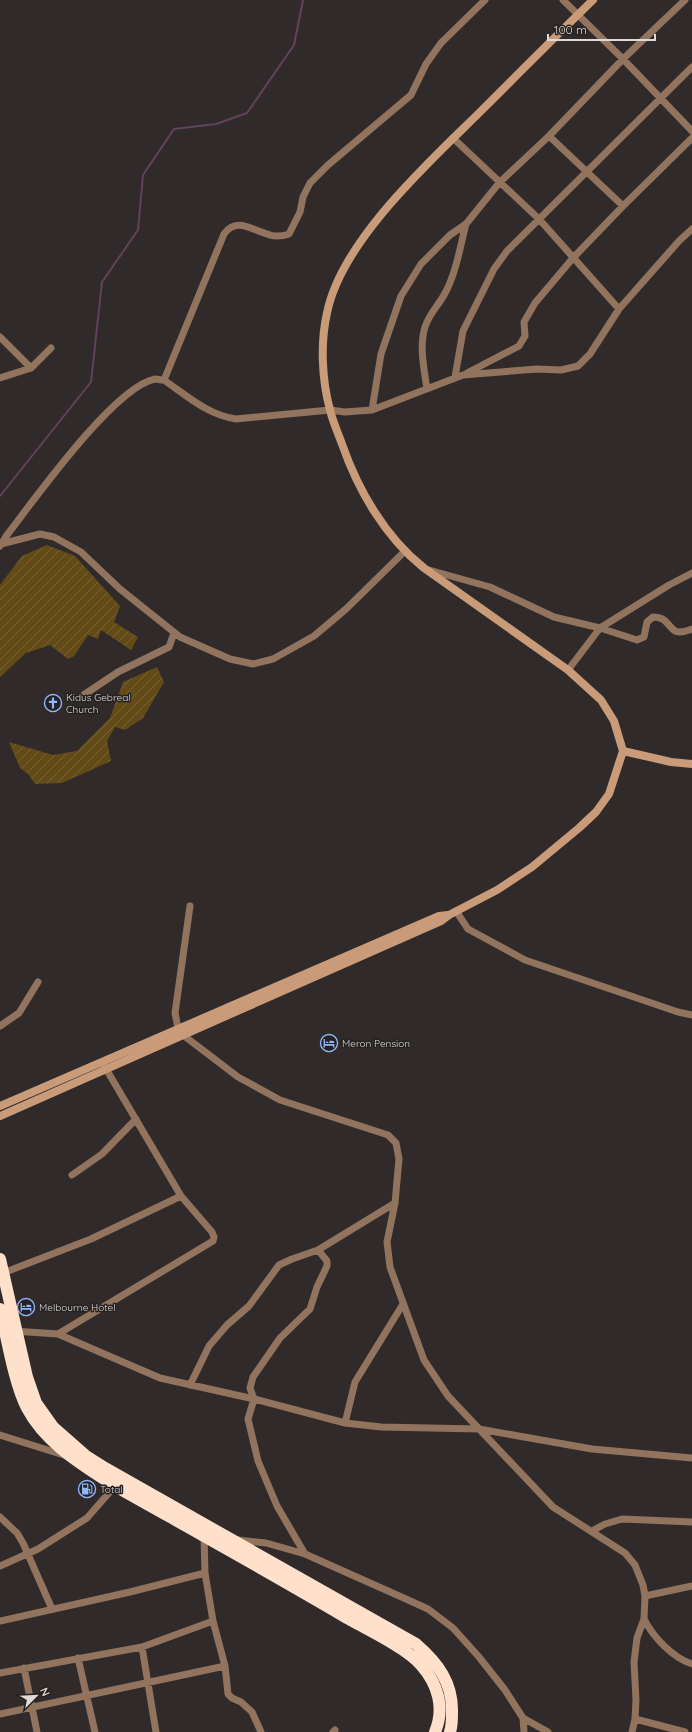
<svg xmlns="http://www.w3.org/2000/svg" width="692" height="1732" viewBox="0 0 692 1732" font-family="Quicksand,sans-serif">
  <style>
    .garden { fill: url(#garden-furrows) }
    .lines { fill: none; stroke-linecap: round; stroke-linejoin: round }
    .stream { stroke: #62425a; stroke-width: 2 }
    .street { stroke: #91735e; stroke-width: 7 }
    .secondary { stroke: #ca9b79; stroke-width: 8 }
    .highway { stroke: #fee0cb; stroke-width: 12 }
    .labels { text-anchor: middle; stroke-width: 3; stroke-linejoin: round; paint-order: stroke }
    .poi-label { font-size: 10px; fill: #dedbda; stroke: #262221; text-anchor: start }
  </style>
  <defs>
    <pattern id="garden-furrows" width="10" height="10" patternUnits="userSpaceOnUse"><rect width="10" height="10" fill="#634b17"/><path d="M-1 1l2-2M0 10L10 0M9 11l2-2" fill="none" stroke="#796438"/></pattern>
  </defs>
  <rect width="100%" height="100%" fill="#302b2a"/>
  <path class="garden" d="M47,545l28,11 45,50 -6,16 24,15 -7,13 -30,-20 -3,9 -10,-4 -14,21 -6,3 -18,-14 -24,8 -26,24v-92l22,-29z
    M157,667l7,15 -21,36 -18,12 -10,-3 -8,14 4,20 -49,22 -27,1 -7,-10 -8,-6 -11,-26 44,13 24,-4 33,-33 13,-36z"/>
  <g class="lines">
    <path class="stream" d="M0,496l91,-114 11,-100 36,-52 5,-55 31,-46 42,-5 31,-11 47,-68 9,-45"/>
    <path class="street" d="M563,0l60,59 69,72
      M549,136l74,70
      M453,138l86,81 80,90
      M0,337l31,31
      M467,373l52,-27 6,-10 -1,-14 11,-19 38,-45 50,-52 69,-68
      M455,377l8,-46 31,-62 13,-18 185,-184
      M0,378l31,-10 20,-20
      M164,380l60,-146c13,-18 29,-3 46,1 6,2 13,1 19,-1l11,-22 3,-15 7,-14 18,-18 83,-70 15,-31 15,-21 44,-43
      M427,389c-3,-20 -8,-43 -2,-62 4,-13 13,-21 19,-32 12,-21 16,-48 22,-71
      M372,410l9,-56 20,-58 20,-32 29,-29 16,-11 33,-41 50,-47 74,-77 62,-59
      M1,544l39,-10 14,3 27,15 39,37 60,48 50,22 23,5 20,-5 41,-23 32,-27 58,-57
      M0,546l7,-11c27,-35 107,-148 148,-156 2,0 6,1 9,1 23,16 44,35 72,39l94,-9 15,2 27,-2 91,-35 74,-6 24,1 17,-4 12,-12 29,-45 60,-68 13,-12
      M429,570l61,17 64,30 46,11 37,12 7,-3 3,-15 6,-5c22,0 12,23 39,12
      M568,670l32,-42 69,-43 23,-12
      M82,696l36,-24 51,-25 5,-14
      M190,906l-15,107 3,15 5,7 55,42 42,23 108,35 8,8 3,16 -4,44 -8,39 3,25 34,93 24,36 105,111 72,46 10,12 8,20 2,11 -1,23 -7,19 -3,24 2,38 -1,19 -3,13
      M456,911l12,18 57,31 153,52 14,3
      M0,1026l19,-13 19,-31
      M72,1175l30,-21 34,-35
      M318,1250l77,-47
      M3,1273l88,-34 90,-43
      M13,1331l45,3 102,44 94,21 91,24 36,4 98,2 113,20 100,9
      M58,1334l155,-93 1,-4 -2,-5 -31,-36 -79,-134
      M190,1385l19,-39 18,-21 22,-19 30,-41 13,-6 26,-9 9,11v5l-10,21 -7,22 -30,29 -27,39 -3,11 4,11 -6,20 10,42 19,45 28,48 101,45 22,10 25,19 26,29 26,33 18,28 1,14
      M345,1423l10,-41 48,-78
      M0,1435l67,21
      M0,1517l17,16 6,10 29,66
      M592,1531l13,-7 17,-5 70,3
      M204,1535l1,38 8,48 12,45 3,28 4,4 9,4 11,10 9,20
      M238,1540l28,3 39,11
      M0,1566l38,-17 49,-31 28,-32
      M645,1596l47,-10
      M644,1619c9,18 29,39 48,45
      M0,1621l130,-29 75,-19
      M142,1647l14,85
      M78,1658l17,74
      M24,1668l13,64
      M0,1673l142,-26 71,-26
      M0,1714l225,-48
      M523,1718l25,14
      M635,1719l50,13
      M333,1732l2,-2"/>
    <path class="secondary" d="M623,751l48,11 21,2
      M0,1106l439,-190 9,-1
      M0,1116l441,-195 8,-6 48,-25 35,-23 47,-39 17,-16 13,-18 14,-43 -9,-30 -13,-21 -33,-30 -144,-102c-39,-31 -66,-78 -82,-124 -4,-11 -9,-22 -12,-34 -8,-30 -10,-66 -3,-97 14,-71 100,-149 151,-199 38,-38 76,-76 115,-114"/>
    <path class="highway" d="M0,1259l27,118 9,26 17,24 33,29 19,12 311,176c22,19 37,39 36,69 0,7 0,13 -2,19
      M0,1309c7,28 14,74 27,99 19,36 56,57 88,78 78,44 156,87 232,132 20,11 61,31 74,47 17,19 24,43 14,67"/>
  </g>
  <defs>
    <g id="church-ring" transform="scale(0.9)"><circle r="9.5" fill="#262221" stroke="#90b8fd" stroke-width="1.5"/><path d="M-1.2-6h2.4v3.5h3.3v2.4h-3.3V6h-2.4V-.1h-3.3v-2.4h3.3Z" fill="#90b8fd"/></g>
    <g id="hotel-ring" transform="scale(0.9)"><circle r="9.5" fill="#262221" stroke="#90b8fd" stroke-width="1.5"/><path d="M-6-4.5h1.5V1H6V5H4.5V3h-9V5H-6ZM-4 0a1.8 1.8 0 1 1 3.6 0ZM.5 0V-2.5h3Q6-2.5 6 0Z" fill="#90b8fd"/></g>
    <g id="fuel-ring" transform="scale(0.9)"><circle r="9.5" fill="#262221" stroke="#90b8fd" stroke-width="1.5"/><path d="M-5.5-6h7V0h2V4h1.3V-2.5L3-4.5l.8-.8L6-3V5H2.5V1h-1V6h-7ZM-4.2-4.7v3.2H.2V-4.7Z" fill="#90b8fd"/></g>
  </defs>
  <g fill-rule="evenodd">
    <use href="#church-ring" x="53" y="703"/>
    <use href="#hotel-ring" x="329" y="1043"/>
    <use href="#hotel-ring" x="26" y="1307"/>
    <use href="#fuel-ring" x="87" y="1489"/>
  </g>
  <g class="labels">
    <g class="poi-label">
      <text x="66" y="701">Kidus Gebreal<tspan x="66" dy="12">Church</tspan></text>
      <text x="342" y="1047">Meron Pension</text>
      <text x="39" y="1311">Melbourne Hotel</text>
      <text x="100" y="1493">Total</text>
    </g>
  </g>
  <g transform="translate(36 1696) rotate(66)" stroke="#262221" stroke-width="3" paint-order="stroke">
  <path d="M0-3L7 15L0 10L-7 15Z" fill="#dedbda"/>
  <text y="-6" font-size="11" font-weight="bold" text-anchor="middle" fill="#dedbda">N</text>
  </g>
  <path d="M548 34v6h107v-6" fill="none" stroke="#dedbda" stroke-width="2"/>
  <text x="554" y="34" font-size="12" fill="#dedbda" stroke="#262221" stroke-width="3" paint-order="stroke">100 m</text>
</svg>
